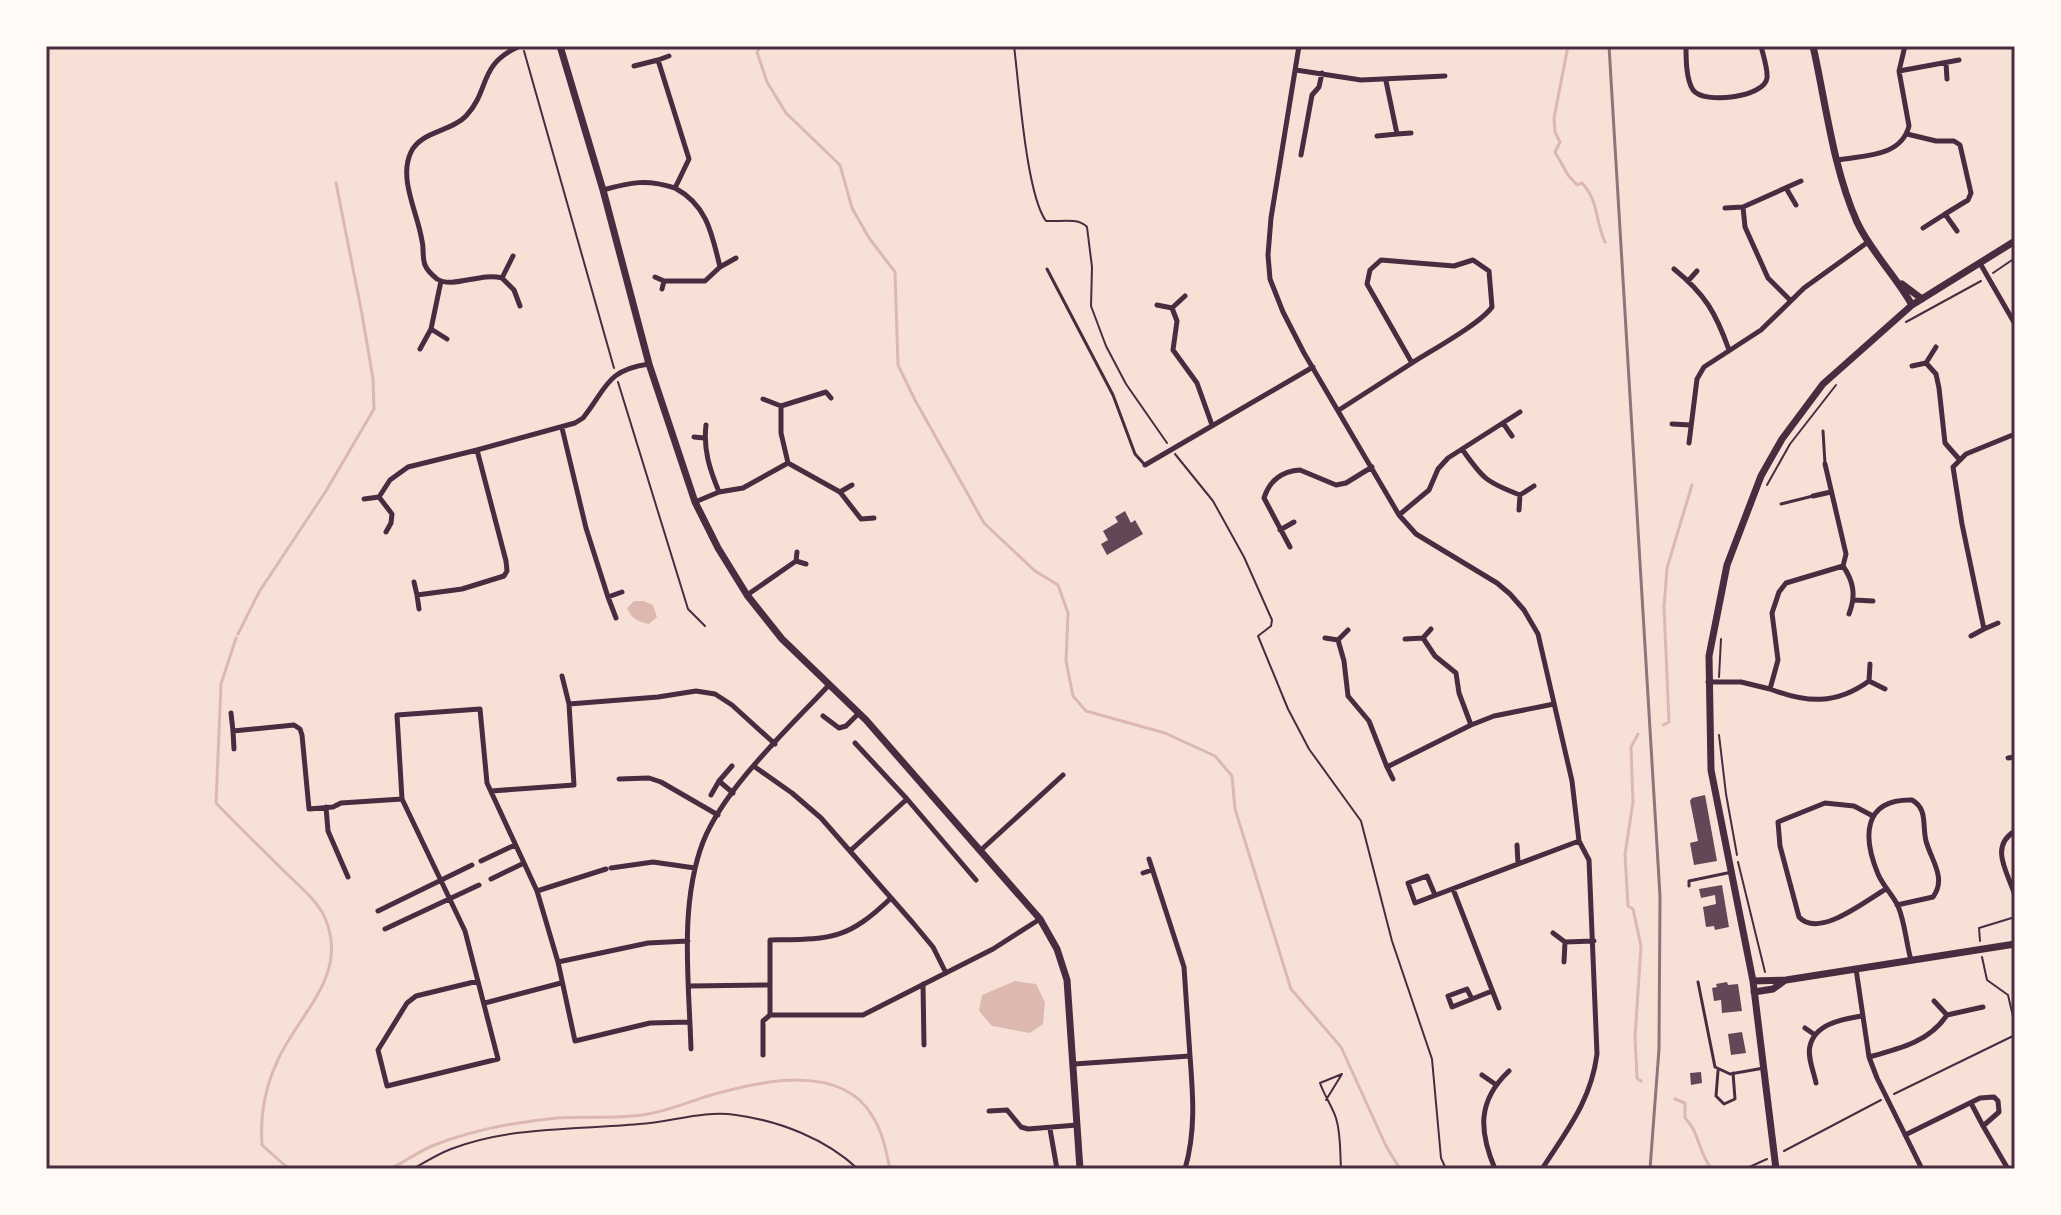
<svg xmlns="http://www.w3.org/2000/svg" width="2061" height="1215" viewBox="0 0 2061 1215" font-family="'Titillium Web',sans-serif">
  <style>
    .water { fill: #dcb8b0 }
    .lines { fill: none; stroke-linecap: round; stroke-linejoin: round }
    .stream { stroke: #dcb8b0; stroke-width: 3 }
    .building { fill: #644757 }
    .path { stroke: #4a2c40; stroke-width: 2 }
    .service { stroke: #4a2c40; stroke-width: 3 }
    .minor { stroke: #4a2c40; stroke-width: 5 }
    .tertiary { stroke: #4a2c40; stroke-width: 7 }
    .rail { stroke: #8f747c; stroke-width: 3 }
    .neatline { fill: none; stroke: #4a2c40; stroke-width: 3 }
  </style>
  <rect width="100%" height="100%" fill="#f7e1d7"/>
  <path class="water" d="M634,601h10l9,4 4,12 -8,7c-11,-2 -18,-6 -22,-16z
    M1015,981l21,3 9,18 -2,22 -13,9 -38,-7 -13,-15 3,-16z"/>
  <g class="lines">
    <path class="stream" d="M761,46l-4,6 10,30 19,31 54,52 12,43 17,30 26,34 3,93 17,35 69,123 51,48 23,14 10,28 -2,48 7,35 13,15 79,22 50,23 17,20 3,33 56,180 50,58 45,99 14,23
      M1568,46l-14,72 1,14 5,10 -5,10 13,23 9,10 5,-2c17,18 13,38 23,59
      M238,634l21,-42 67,-101 48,-82 -1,-30 -11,-65 -26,-131
      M236,638l-15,46 -5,119c23,24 46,46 69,69 14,14 32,28 40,46 25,58 -28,97 -48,144 -12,26 -17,54 -15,83l27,24
      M1663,725l6,-3 -5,-115 3,-39 25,-83
      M1638,734l-7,13 2,55 -8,52 3,52 5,3 8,37 -6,91 2,41 4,3
      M1675,1099l10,4v15c15,14 13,36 27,51
      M390,1169c14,-7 28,-17 42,-23 40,-16 83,-24 125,-28 28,-2 56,1 85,-3 24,-3 46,-13 69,-20 49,-14 131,-33 162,22 10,16 13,34 17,52"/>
  </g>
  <path class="building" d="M1125,511l6,12 4,-3 8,14 -36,21 -6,-11 7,-4 -5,-9 15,-9 -3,-5z
    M1705,795l12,66 -23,4 -4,-22 8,-2 -8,-40 2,-3z
    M1722,885l7,42 -14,3 -1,-4 -8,1 -3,-20 13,-3 -1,-9 -14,3 -2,-9z
    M1727,982l1,3 10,-1 4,27 -20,2 -1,-13 -7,1 -2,-13 5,-1 -1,-3z
    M1742,1032l4,21 -15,2 -3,-21z
    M1701,1072l1,11 -11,2 -1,-12z"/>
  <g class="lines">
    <path class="path" d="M1014,46c5,38 12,148 32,175 13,1 32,-4 41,6l5,40 -1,39 15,40 20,38 41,59
      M524,51l90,317
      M1993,273l22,-15
      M1906,322l75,-41
      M618,382l70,227 17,17
      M1175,454l38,47 31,56 28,63 -1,6 -13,10 30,73 21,40 52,72 31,120 40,118 9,99 5,11
      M1767,485l23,-41 46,-59
      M1719,677l2,-38
      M1719,735l7,59 11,61
      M1738,862l27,110
      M1980,941l-1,-13 36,-11
      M1982,957l5,23 21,15 7,30
      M1894,1094l121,-59
      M1326,1100l16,-26 -22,9c4,12 12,23 16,35 5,16 4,34 5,51
      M1784,1151l97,-51
      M413,1169c12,-7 25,-15 38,-20 60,-23 125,-19 188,-25 33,-2 64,-14 97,-9 44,6 90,24 122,54
      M1745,1169l22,-10"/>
    <path class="service" d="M1047,269l66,126 22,59 10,11
      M1823,431l2,33
      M1781,504l32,-8
      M1689,886v-5l43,-9
      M1698,982l17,85 15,7 34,-6
      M1718,1071l-2,25 8,8 11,-5 -2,-26"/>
    <path class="minor" d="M1299,46l-28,172 -3,37 2,24 13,33 21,41 95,162 17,19 81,49 13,11 14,16 14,24 34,147 7,60 10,19 8,194c-6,47 -30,76 -55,115
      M1686,46c0,13 0,33 7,44 11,15 72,7 74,-12 1,-9 -4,-23 -6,-32
      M658,60l11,-4
      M1946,63l1,16
      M1296,70l65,10 84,-4
      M1899,71l60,-11
      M1397,134l14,-1
      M1907,134l29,7h18l6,4 11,48 -3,7 -23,14 12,17
      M1377,136l20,-2 -11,-53
      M1301,155l11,-60 7,-8 3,-14
      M1838,160c27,-5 63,-3 71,-34l-10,-55 6,-25
      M675,188c32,17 37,46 45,79l16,-9
      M1786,188l10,17
      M603,190c28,-8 44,-11 72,-2l14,-29 -31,-99 -24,6
      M1743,207l58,-26
      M1725,208l18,-1 2,20 23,51 22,22
      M1923,228l22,-14
      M513,256l-11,22c-21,-6 -49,11 -65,1 -5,-4 -10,-9 -12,-14 -3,-8 -1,-17 -3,-24 -4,-28 -24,-62 -11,-89 10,-21 40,-20 55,-36 25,-27 11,-51 54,-70
      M1981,265l34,59
      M1674,269c31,25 42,44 55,81
      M655,277l9,4h41l15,-14
      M502,278l12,12 6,16
      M441,281l-10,48 16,10
      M1688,281l9,-10
      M662,289l2,-8
      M1157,305l15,3 5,13 -4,29 24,33 15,42
      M1172,308l13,-12
      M1936,347l-10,16 10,11 3,14 6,55 14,16
      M420,349l11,-20
      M1912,366l14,-3
      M763,399l18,7v27l7,30 52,29 21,27 13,-1
      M781,406l45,-14 5,6
      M1339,410l73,-47 -45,-79 3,-14 11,-10 73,6 19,-6 16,11 3,36c-12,17 -60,43 -80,56
      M1503,423l9,13
      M1672,424l18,1
      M562,428l24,100 22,69 14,-5
      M694,437l10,1
      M1689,443l8,-64 7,-12 57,-37 43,-42 64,-46
      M1462,449c21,30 24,33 58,46l14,-9
      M1145,465l168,-98
      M719,492l24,-4 45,-25
      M840,492l12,-7
      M1813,496l18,-4
      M364,499l15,-2
      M695,502l24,-10c-9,-22 -16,-42 -13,-67
      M1519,510l1,-15
      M1399,515l30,-25 9,-21 10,-11 72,-46
      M1280,530l14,-8
      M386,532l5,-9 1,-9 -13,-17 11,-17 18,-13 69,-17
      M1290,547l-26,-49c5,-17 18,-27 36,-28l36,15 10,-2 26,-16
      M796,561l1,-9
      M1843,566c11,16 13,30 6,48
      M414,582l3,13 45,-6 42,-13 3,-5 -1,-10 -29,-111 98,-27 8,-5c24,-30 23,-48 66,-54
      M417,595l2,14
      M747,595l49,-34 10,3
      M608,597l8,21
      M1854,600l19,1
      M1998,623l-14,6 -22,-105 -9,-57 13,-13 49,-20
      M1971,636l13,-7
      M1325,638l13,2 6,21 4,35 21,25 18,46 84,-42 23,-9 60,-12
      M1423,638l8,-9
      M1405,639l18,-1 12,18 21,17 3,20 12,32
      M1338,640l10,-10
      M562,676l7,28
      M1869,681l16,8
      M1708,682h33l29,7 8,-29 -6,-47 7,-21 7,-9 57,-17 3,-12 -21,-90
      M1770,689c37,14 66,16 99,-8l1,-17
      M231,713l2,18
      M823,716l16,12 7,-2 13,-13
      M855,743l52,56
      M234,749l-1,-18 61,-6 6,4 2,6 7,74 24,-2 8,-4 61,-4
      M2008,758l7,-1
      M755,767l37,26 29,25 92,105 20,24 13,26
      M1387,767l6,12
      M619,779l30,-1 12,4 57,33
      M719,781l13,-15
      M491,791l83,-6 -5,-81 89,-7 38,-6 19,3 17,11 43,39
      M711,795l8,-14 14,12
      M326,807l2,24 20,46
      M1871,815l-17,-9 -29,-3 -47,19 2,24 19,71c20,22 66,-16 87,-28
      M2015,831c-27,16 -6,43 0,65
      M1517,845l1,18
      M981,850l82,-75
      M850,851l57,-52 69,81
      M481,861l34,-16
      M611,868l42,-6 42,6
      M1143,873l9,-3
      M491,879l33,-16
      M1453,889l46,119
      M537,891l69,-22
      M1435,895l-8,-19 -19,7 7,20 164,-62
      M1897,905l36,-8c14,-19 -2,-37 -7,-56 -4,-16 2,-32 -14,-41 -50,-1 -49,38 -34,74 5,12 15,21 20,32 7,16 8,37 13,54
      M378,911l94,-46
      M385,929l94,-44
      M1553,933l12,9
      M558,962l90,-19 40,-2
      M1564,962l1,-20 29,-1
      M1856,969l13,88 8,21 45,91
      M478,981l-62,15 -9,7 -29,47 9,36 111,-27 -33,-128 -63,-132 -5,-84 83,-6 7,74 50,108 21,71 17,79 75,-18 40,-1
      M923,984l1,61
      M690,986l80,-1
      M1472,999l-5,-10 -19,7 4,11 40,-16
      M485,1003l76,-20
      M770,1015h93l130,-66 47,-30
      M1947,1015l36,-8
      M1805,1028l10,7
      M691,1049c-2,-67 -12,-144 12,-207 22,-55 86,-114 126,-157
      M763,1055v-34l7,-6v-75c61,-1 76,1 121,-42
      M1869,1057c30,-8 60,-15 78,-42l-13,-14
      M1074,1064l116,-8 -6,-89 -35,-108
      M1482,1075l13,9
      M1816,1083c-2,-11 -9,-26 -6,-37 5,-23 34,-27 52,-30
      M1971,1103l12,23
      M989,1111l18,-1 14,17 7,2 49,-4
      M1050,1129l7,40
      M1905,1135l75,-37 14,-1 4,4 1,11 -16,14 25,43
      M1185,1169c11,-38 8,-74 5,-113
      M1495,1169c-16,-38 -18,-68 14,-98"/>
    <path class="tertiary" d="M560,46l43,144 46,174 46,138 23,46 29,47 35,44 84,81 174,199 17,30 10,31 13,189
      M1813,46c13,58 20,122 44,176 14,30 39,54 55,83
      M1902,284l20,15
      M1753,981l33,-1 229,-36
      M1754,992l19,-3 11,-8
      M1776,1169l-23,-188 -42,-211 -2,-114 18,-91 34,-89 21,-37 41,-55 89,-79 103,-64"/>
    <path class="rail" d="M1609,46l51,850 -1,153 -9,120"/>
  </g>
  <rect width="2061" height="1215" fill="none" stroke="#fffaf5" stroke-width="96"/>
  <rect x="48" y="48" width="1965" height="1119" class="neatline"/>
</svg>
